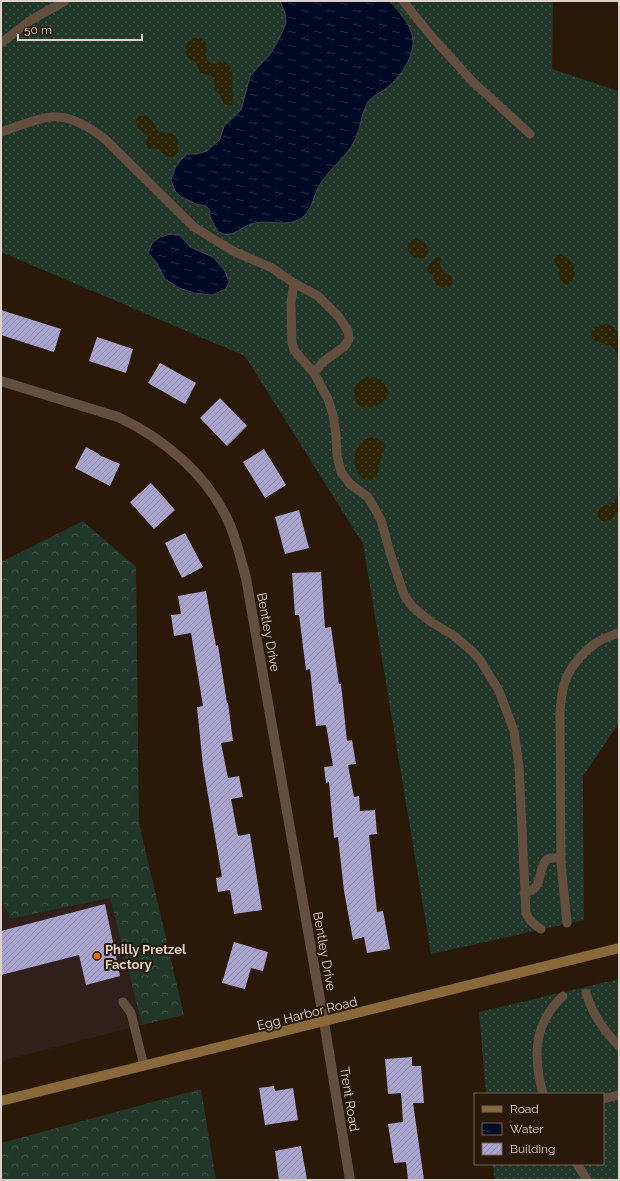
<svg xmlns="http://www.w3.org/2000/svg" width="620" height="1181" viewBox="0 0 620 1181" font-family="Raleway,sans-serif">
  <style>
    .commercial { fill: #311f1c }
    .grass { fill: url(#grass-dots) }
    .forest { fill: url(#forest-crowns) }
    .sand { fill: url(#sand-dots) }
    .water { fill: url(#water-ripples); stroke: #434655 }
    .building { fill: url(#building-hatch) }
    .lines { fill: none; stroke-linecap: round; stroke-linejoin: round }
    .lane { stroke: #644f3e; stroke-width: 9 }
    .street { stroke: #644f3e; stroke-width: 10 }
    .secondary { stroke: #896839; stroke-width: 10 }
    .food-dot { fill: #e8710a; stroke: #2a1809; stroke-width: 1.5 }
    .labels { text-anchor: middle; stroke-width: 4; stroke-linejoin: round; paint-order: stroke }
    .street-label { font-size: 13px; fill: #ded2c8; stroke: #2a1809 }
    .poi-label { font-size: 13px; font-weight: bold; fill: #ded2c8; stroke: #2a1809; text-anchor: start }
  </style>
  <defs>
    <pattern id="grass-dots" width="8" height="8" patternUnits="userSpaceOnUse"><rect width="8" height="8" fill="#21372a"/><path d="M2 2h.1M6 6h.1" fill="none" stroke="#415347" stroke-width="1.8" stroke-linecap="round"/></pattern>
    <pattern id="forest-crowns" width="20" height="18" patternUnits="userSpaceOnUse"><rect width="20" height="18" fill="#21372a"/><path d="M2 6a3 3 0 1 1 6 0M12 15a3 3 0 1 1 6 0" fill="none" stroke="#415347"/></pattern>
    <pattern id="sand-dots" width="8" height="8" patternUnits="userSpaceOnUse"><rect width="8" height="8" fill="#2c2403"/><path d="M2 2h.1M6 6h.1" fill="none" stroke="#4a4326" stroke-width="1.8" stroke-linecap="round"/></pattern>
    <pattern id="water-ripples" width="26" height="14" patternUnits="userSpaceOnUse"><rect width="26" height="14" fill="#000a24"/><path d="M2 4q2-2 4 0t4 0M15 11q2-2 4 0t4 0" fill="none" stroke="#252d42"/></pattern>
    <pattern id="building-hatch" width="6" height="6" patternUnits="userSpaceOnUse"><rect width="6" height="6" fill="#a8a4cd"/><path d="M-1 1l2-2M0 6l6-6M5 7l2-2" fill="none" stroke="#8f8ba9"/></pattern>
  </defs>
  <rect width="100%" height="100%" fill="#2a1809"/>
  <path class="commercial" d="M1,898l9,21 100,-21 32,127 -141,36z"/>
  <path class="grass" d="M1,1h552l-1,68 67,22v632l-36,53 1,144 -153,34 -68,-410 -118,-188 -244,-104z
    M619,979v201h-125l-1,-16h110v-70h-117l-7,-82z"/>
  <path class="forest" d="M83,521l53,46 3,256 45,192 -42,10 -32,-127 -100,21 -9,-21v-336z
    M201,1089l15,91h-215v-37z"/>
  <path class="sand" d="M194,38h6l7,6c0,10 -4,21 11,20l2,-3h3c12,4 9,18 9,28 0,6 2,9 0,16h-4l-4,-1 -4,-10 -5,-3c0,-14 0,-16 -15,-18l-4,-11c-14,-4 -14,-18 -2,-24z
    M139,116h7c4,3 7,5 9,9 1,3 1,5 3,6 5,5 20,-4 20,15 1,5 -1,8 -5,11h-6c-7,-6 -9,-11 -19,-8l-2,-6 2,-7 -11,-9 -1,-7z
    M416,238c10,3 16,12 8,20 -7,1 -11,-1 -16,-7v-8z
    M558,254c14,2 25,22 9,31l-6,-3 -2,-8 1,-5 -6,-7 1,-5z
    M438,257l3,1c-3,9 1,15 10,18l1,4v4c-5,5 -10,3 -16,1l-3,-10 -4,-2 -2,-3 4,-8z
    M606,324l5,2 8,6v29c-2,-5 -3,-11 -7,-14 -7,-5 -24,-3 -20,-16 2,-5 9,-6 14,-7z
    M367,377c12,-1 19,4 21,16 -5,13 -17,18 -30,12 -7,-14 -5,-21 9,-28z
    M373,437c17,6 12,11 7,23 -2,6 -1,12 -3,17 -22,16 -35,-36 -4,-40z
    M619,493v18l-9,9 -8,1 -4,-3c-2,-14 7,-11 15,-15z"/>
  <path class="water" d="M280,1h109c10,10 24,25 24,41 0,18 -15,38 -29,48 -5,3 -11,6 -15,11 -8,11 -8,27 -14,39 -9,18 -26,29 -36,46 -6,11 -7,26 -19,33 -13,8 -30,1 -45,4 -16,3 -22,18 -38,8l-8,-17 1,-3 -4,-5 -10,-2 -15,-7 -6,-6 -4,-11 5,-15 11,-11h10l10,-3 13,-12 4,-13 17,-16 9,-34 21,-23 11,-20 4,-11 -1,-9z
    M171,234l9,1 10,12 23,10 12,14 4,11 -3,7 -14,6 -18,-2 -15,-5 -14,-9 -9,-17 -8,-9 4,-10 8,-6z"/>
  <path class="building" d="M1,310l60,19 -7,23 -53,-17z
    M97,337l36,12 -7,24 -37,-12z
    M160,363l36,20 -11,21 -37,-21z
    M220,398l27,28 -20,20 -27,-28z
    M86,447l13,7v1l21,9 -10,22 -35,-18z
    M264,449l22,36 -21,13 -22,-36z
    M151,483l24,27 -21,19 -24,-27z
    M299,510l10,38 -24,6 -10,-37z
    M185,533l18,34 -21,11 -17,-35z
    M321,572l4,56 6,-1 8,57h2l6,57 5,-1 4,24 -8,1 6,32 5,-1 1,15 15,-1 2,24 -8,1 8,77 6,-1 7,38 -23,4 -3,-16 -11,3 -9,-49 -6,-54 -4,1 -5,-56 -3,1 -2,-16 9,-1 -7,-41 -10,1 -6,-57 -4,1 -7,-55h-4l-3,-42z
    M206,591l10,55 2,-1 9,58h1l5,38 -12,2 7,35 11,-2 4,21 -12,2 7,37 12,-2 12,76 -28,4 -4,-24 -12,2 -2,-14 6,-1 -19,-111 -6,-59 6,-1 -12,-73 -17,3 -3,-21 10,-1 -3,-18z
    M105,904l15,72 -34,9 -7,-30 -78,20v-44z
    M234,942l34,10 -5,19 -12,-3 -6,21 -23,-6z
    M412,1057v9h9l3,37h-11l11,77h-16l-2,-18 -12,1 -6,-39 15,-2 -2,-29 -13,1 -3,-35z
    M274,1086l1,5 18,-3 5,32 -33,5 -6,-37z
    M301,1146l6,34h-28l-4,-29z"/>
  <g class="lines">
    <path class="lane" d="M403,1l30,37 39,43 58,53
      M1,43l30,-23 34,-19
      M1,132c16,-5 33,-13 50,-15 20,-2 42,12 56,24l87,86 39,24 39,17 22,15 -3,20 1,40 2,7 20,23 14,26 5,16 3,20 1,20 4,17 9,12 18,13 13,23 10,36 13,39 8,11 8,7 11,9 22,13 19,16 8,9 19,31 15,40 5,35 7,147c3,8 8,12 15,16
      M294,283l24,13 21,21 9,14 1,8 -4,7 -22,16 -9,11
      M524,893c21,-4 12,-22 23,-34l14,-2
      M567,923l-6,-59 -1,-153c1,-9 2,-18 4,-27 5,-16 19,-32 32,-41 7,-5 15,-7 23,-10
      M586,993c6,20 18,38 33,53
      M123,1002l8,11 13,53
      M543,1094c-10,-37 -10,-70 20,-98
      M603,1099l16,-4
      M577,1164l10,16"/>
    <path class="street" d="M1,381l117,36c47,22 91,59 112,108 7,17 11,35 16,53l78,444 26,158"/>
    <path class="secondary" d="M1,1101l618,-153"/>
  </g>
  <circle class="food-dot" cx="97" cy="956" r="4"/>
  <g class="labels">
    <g class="street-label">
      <text transform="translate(269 632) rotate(80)" y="5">Bentley Drive</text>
      <text transform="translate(325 951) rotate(80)" y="5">Bentley Drive</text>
      <text transform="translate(307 1013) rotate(-14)" y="5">Egg Harbor Road</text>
      <text transform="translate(350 1099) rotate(81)" y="5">Trent Road</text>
    </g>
    <g class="poi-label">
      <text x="105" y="954">Philly Pretzel<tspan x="105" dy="15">Factory</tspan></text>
    </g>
  </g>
  <rect width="620" height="1181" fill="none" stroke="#ded2c8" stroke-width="4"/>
  <rect x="474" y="1093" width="130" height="72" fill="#2a1809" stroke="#726255"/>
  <rect x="482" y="1106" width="20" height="6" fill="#896839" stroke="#726255"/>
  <text x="510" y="1113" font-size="12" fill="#ded2c8">Road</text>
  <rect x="482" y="1123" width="20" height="12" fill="url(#water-ripples)" stroke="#726255"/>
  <text x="510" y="1133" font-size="12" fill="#ded2c8">Water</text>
  <rect x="482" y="1143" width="20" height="12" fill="url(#building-hatch)" stroke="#726255"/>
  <text x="510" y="1153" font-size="12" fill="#ded2c8">Building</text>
  <path d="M18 34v6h124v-6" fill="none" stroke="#ded2c8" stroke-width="2"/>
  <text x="24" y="34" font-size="12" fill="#ded2c8" stroke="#2a1809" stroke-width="3" paint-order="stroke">50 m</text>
</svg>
